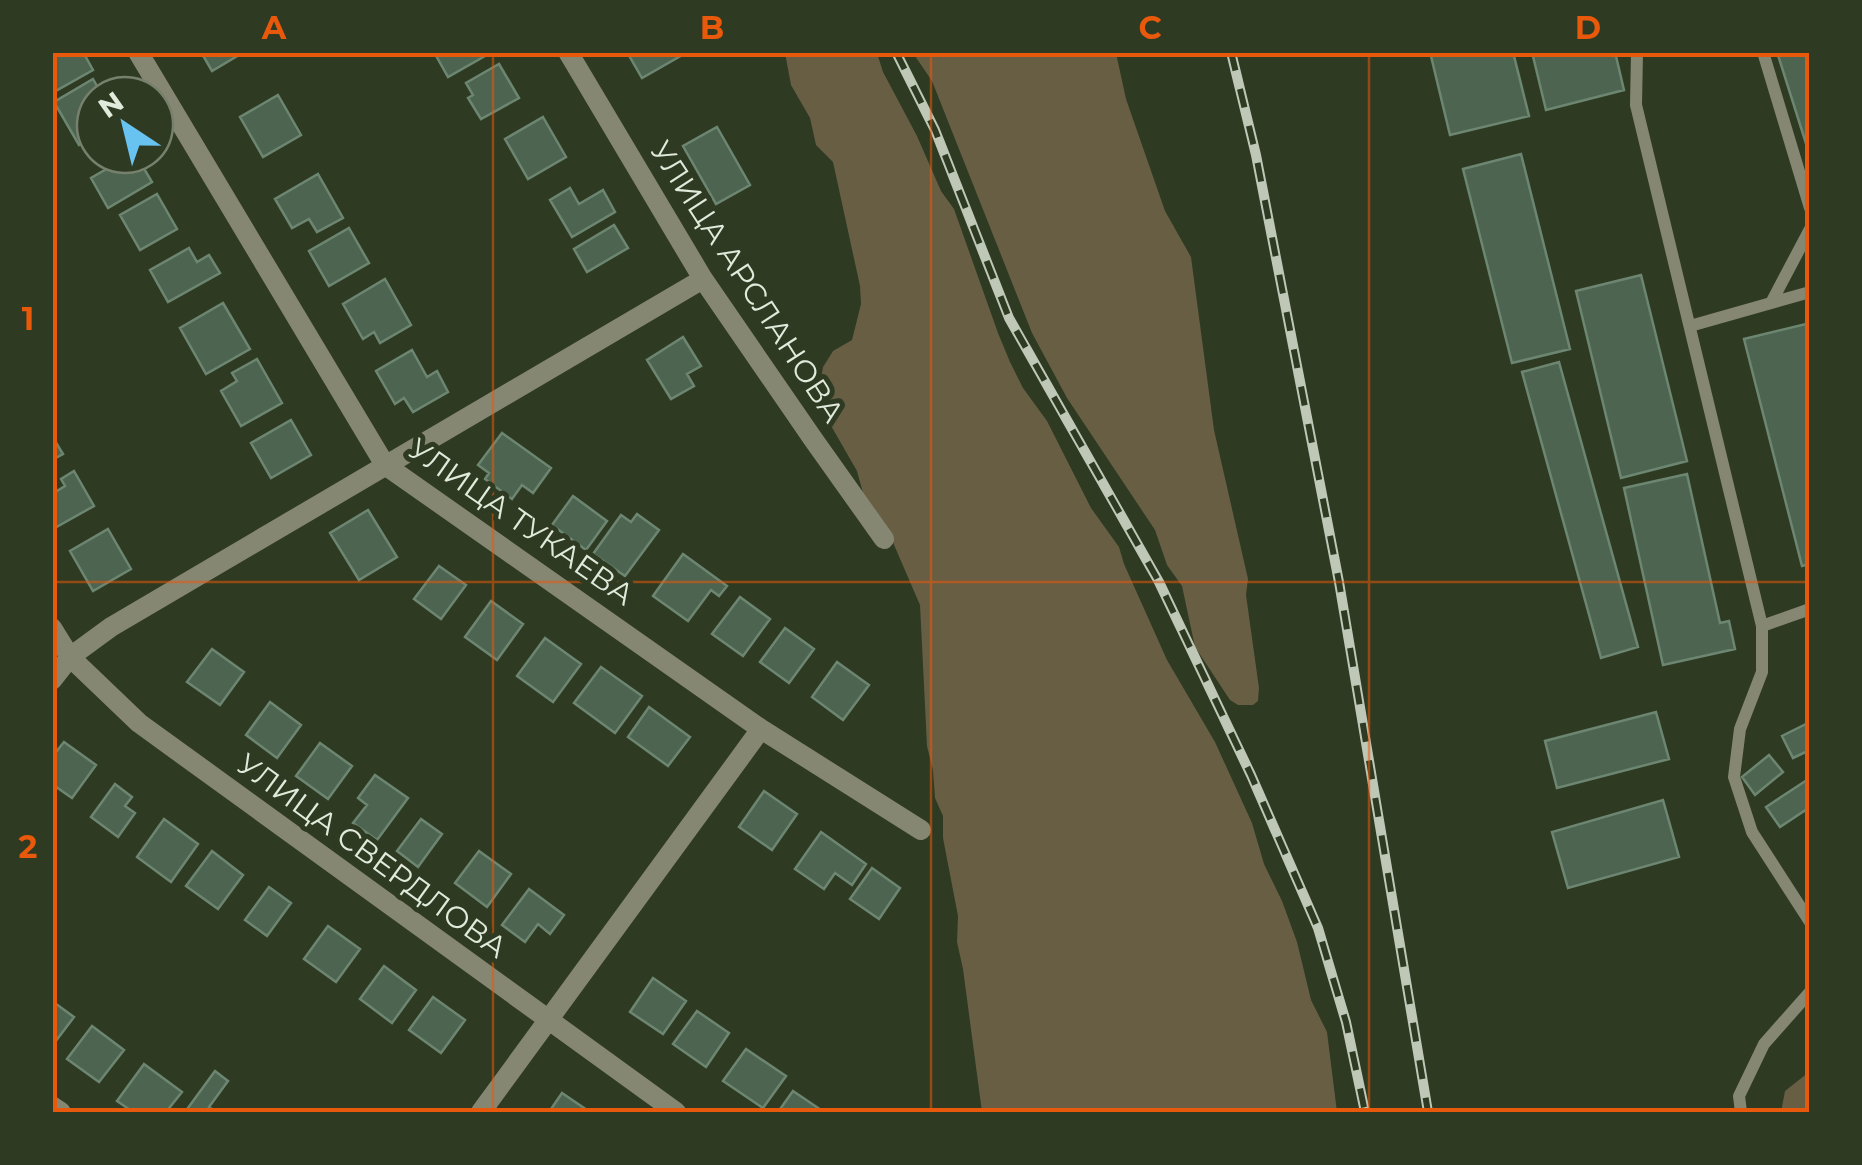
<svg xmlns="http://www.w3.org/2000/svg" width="1862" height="1165" viewBox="0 0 1862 1165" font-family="Montserrat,sans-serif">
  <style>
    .green { fill: #685e44 }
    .building { fill: #4c6450; stroke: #6d8671; stroke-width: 2.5 }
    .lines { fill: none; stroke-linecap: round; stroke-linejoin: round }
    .service { stroke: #868773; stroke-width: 12 }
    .minor { stroke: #868773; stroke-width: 20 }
    .rail-casing { stroke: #bfc8b7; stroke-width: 10 }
    .rail { stroke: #2e3a22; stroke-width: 6; stroke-dasharray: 19; stroke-linecap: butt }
    .grid { fill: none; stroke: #e8590c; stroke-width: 2.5; stroke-opacity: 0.55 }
    .labels { text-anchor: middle; stroke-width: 10; stroke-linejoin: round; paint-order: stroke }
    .street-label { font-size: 30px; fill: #e2eadb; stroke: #2e3a22 }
    .neatline { fill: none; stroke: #e8590c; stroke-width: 4 }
    .grid-label { font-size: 32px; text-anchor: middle; font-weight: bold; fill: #e8590c }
  </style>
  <rect width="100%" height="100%" fill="#2e3a22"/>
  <path class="green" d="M785,53h92l6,19 34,64 24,55 13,18 44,124 12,29 13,26 24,33 44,87 28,39 5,17 43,96 48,82 37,81 12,41 18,37 15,41 14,58 16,32 10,80h-355l-19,-143 -6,-27 1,-26 -15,-78v-22l-8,-18 -2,-28 -6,-24 -7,-141 -35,-81 -22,-31 -6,-22 -31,-54 -8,-21 5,-29 10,-16 19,-11 9,-36 -1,-18 -27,-124 -17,-17 -6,-27 -19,-33z
    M913,53h203l10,46 39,112 26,46 23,173 34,149 -2,16 13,93 -1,13 -5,4h-15l-8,-5 -35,-53 -13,-61 -15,-21 -12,-35 -88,-132 -35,-65 -100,-252z
    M1809,1072v40h-28l4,-21z"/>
  <path class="building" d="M52,52h31l10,18 -41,23z
    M201,52h43l-32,19z
    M434,52h58l-44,25z
    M627,52h56l1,2 -42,24z
    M1430,52h83l16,64 -79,19z
    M1532,52h83l9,38 -78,20z
    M1777,52h33v104z
    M499,64l20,34 -38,21 -13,-21 5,-3 -7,-12z
    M93,79l9,16h-7v41l-16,9 -25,-43z
    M278,95l23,40 -38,22 -23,-40z
    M543,117l23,40 -38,22 -23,-40z
    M717,127l33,58 -34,19 -33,-58z
    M1521,154l49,195 -58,14 -49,-194z
    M131,155h5l16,27 -44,26 -17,-30z
    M318,174l25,44 -26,14 -8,-13 -17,9 -17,-29z
    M570,188l9,16 24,-14 12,22 -43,25 -22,-37z
    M157,194l20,35 -37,21 -20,-35z
    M614,225l14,23 -41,24 -13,-23z
    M349,228l20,35 -40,23 -20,-35z
    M189,248l8,14 12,-7 11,18 -52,29 -18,-32z
    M1641,275l46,186 -66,17 -45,-187z
    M385,279l26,46 -31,18 -6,-11 -11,7 -20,-35z
    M223,303l27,46 -44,25 -26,-46z
    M1810,323v241l-8,2 -58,-227z
    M683,337l18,29 -14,8 7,12 -23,13 -24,-39z
    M412,350l15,27 10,-6 11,21 -35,20 -9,-14 -9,6 -19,-33z
    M257,359l25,44 -41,23 -20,-35 16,-10 -5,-8z
    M1559,362l79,285 -37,11 -79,-286z
    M291,420l20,35 -40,23 -20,-35z
    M502,433l49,35 -18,25 -11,-8 -10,14 -27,-20 4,-6 -11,-8z
    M52,436l11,18 -11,6z
    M74,471l20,35 -41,23 -1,-35 13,-8 -4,-7z
    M1687,474l33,149 9,-2 6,28 -72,16 -39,-177z
    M573,496l34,25 -21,29 -34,-25z
    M368,510l29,47 -38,23 -29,-47z
    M637,514l22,16 -34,46 -32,-22 28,-39 10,7z
    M108,529l23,40 -38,22 -23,-40z
    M683,554l44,32 -8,10 -8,-6 -23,31 -35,-25z
    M439,566l27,19 -25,34 -27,-20z
    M740,597l30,22 -27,37 -31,-22z
    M491,601l32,23 -26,36 -32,-23z
    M785,628l29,21 -25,34 -29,-21z
    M545,638l36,26 -28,38 -36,-26z
    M212,649l32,23 -24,33 -33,-23z
    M837,662l32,23 -26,35 -31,-23z
    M601,667l41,29 -27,37 -41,-30z
    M270,702l31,23 -24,33 -31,-23z
    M649,707l41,30 -22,29 -40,-29z
    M1656,712l13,47 -112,29 -12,-47z
    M1810,722v28l-17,8 -11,-22z
    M64,742l32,23 -24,33 -20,-14v-27z
    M320,743l32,23 -24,33 -32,-23z
    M1769,755l14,17 -28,23 -13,-18z
    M375,775l33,23 -31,42 -24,-17 14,-18 -9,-7z
    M1810,778v29l-30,20 -14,-20z
    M115,784l17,13 -7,9 10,7 -17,24 -27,-20z
    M764,791l33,23 -25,36 -33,-23z
    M1663,800l16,57 -111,31 -16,-56z
    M164,819l34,25 -27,38 -34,-25z
    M421,819l21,15 -24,33 -21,-16z
    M821,832l45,32 -14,21 -17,-12 -11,16 -29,-20z
    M212,851l31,24 -25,34 -32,-23z
    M479,851l32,23 -24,33 -32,-24z
    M872,868l28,20 -21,31 -29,-20z
    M269,887l22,16 -24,33 -22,-16z
    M529,889l35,26 -14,19 -12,-10 -13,18 -23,-17z
    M328,926l32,23 -24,33 -32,-23z
    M384,966l32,24 -24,33 -32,-24z
    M653,978l33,23 -23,33 -33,-22z
    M433,997l32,23 -24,33 -32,-23z
    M52,1001l22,16 -22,29z
    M697,1011l32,22 -23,34 -33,-23z
    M92,1026l32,24 -25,32 -32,-23z
    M746,1049l40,27 -23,32 -40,-27z
    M144,1064l38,28 -16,20h-33l-16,-11z
    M215,1071l13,10 -19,26 7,5h-31z
    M793,1091l31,21h-46z
    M562,1093l28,19h-41z"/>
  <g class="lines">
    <path class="service" d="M1637,52l-1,53 126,521v46l-22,57 -6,48 18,55 58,90
      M1763,52l47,156
      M1771,303l39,-74
      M1690,326l120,-34
      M1762,626l48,-17
      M1741,1112l-2,-16 25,-52 46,-52"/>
    <path class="minor" d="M138,52l247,413 376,264 160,101
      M568,52l135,227 110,160 71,100
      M52,628l18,29 69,66 537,389
      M52,680l18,-23 41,-30 592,-348
      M52,1106l9,6
      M481,1112l280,-383"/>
    <g class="rail-casing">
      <path id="rail" d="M896,52l39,78 74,188 150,264 92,193 67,153 28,94 19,90
        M1231,52l25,103 83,427 89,530"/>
    </g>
    <use href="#rail" class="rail"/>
  </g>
  <path class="grid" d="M493,52v1060M931,52v1060M1369,52v1060M52,582h1758"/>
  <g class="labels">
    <g class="street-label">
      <text transform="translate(747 282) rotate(57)" y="10">УЛИЦА АРСЛАНОВА</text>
      <text transform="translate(521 522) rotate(35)" y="10">УЛИЦА ТУКАЕВА</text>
      <text transform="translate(372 856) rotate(36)" y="10">УЛИЦА СВЕРДЛОВА</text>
    </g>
  </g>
  <rect width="1862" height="1165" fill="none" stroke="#2e3a22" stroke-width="110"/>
  <g transform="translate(125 125) rotate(325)"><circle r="48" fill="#2e3a22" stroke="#76806c" stroke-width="2.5"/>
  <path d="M0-8L18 38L0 25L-18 38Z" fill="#69c3f1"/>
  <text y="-15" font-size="28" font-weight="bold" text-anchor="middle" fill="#e2eadb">N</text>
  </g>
  <rect x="55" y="55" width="1752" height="1055" class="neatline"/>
  <g class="grid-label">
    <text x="274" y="39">A</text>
    <text x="712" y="39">B</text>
    <text x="1150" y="39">C</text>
    <text x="1588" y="39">D</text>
    <text x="28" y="330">1</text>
    <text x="28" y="858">2</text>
  </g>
</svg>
